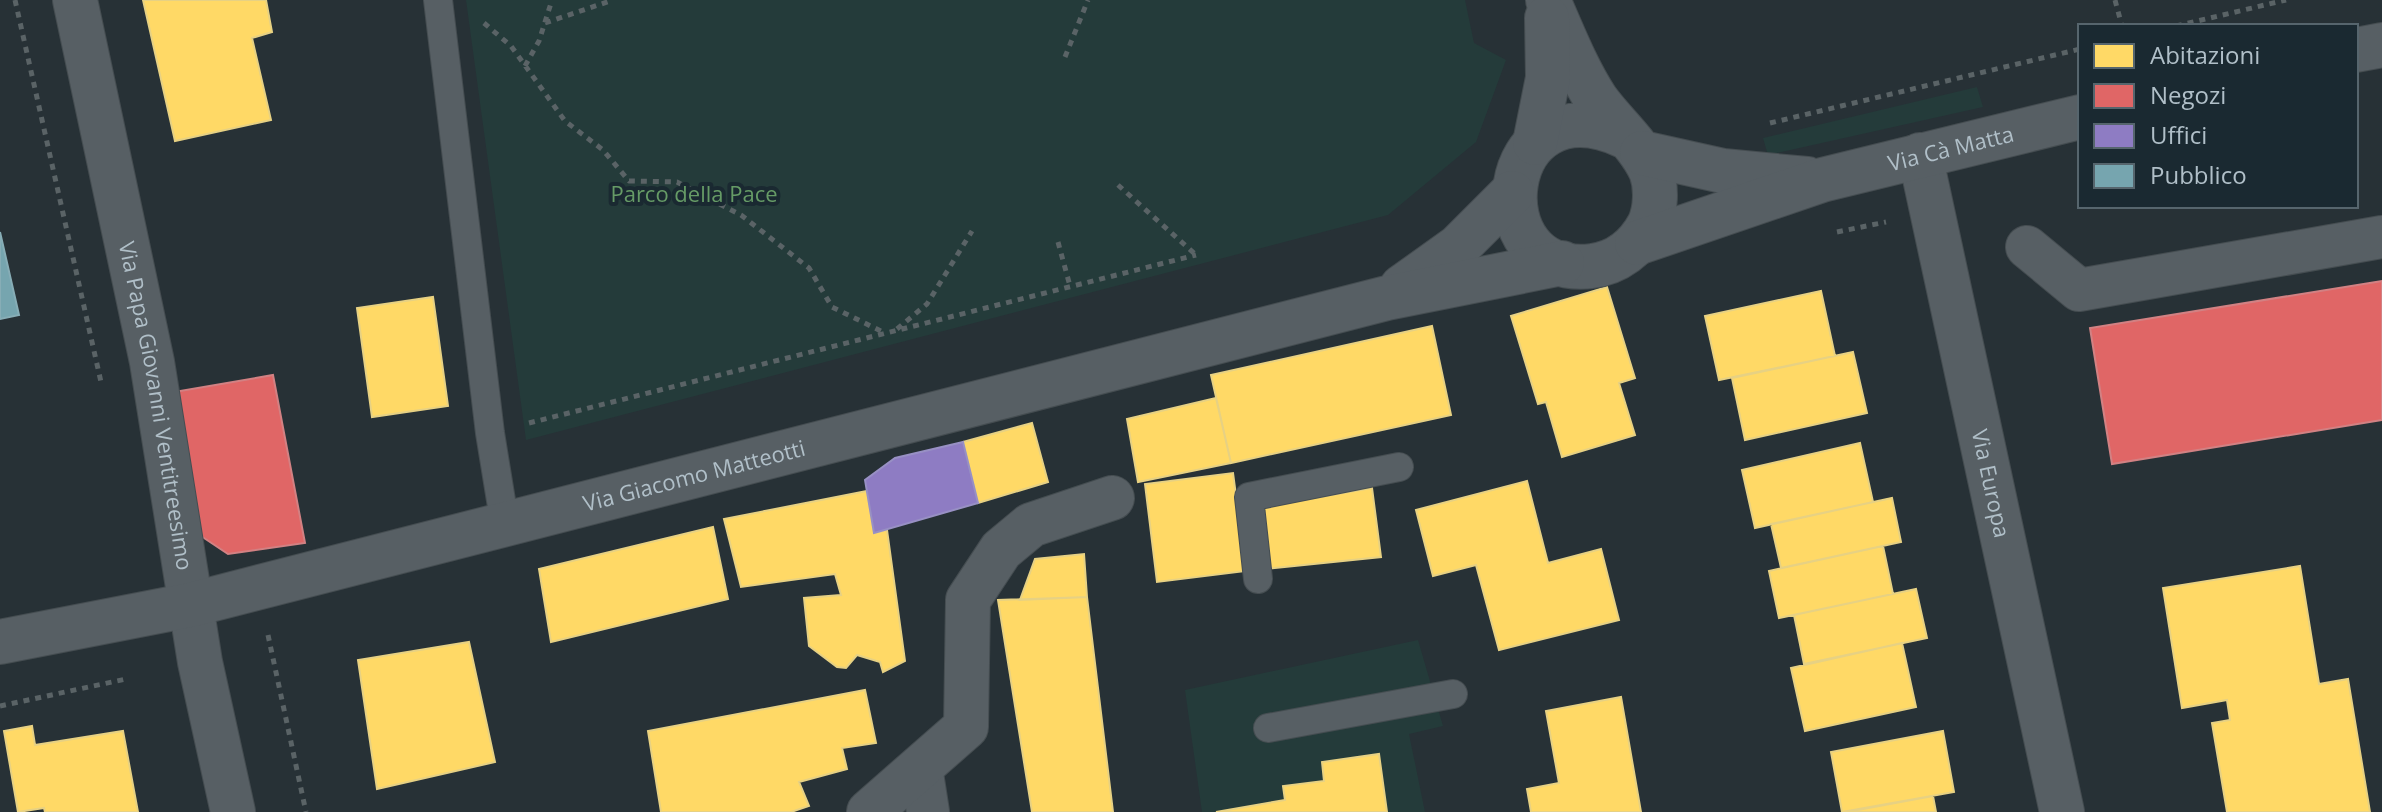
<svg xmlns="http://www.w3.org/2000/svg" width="2382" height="812" viewBox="0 0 2382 812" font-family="'Open Sans',sans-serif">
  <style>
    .green { fill: #243b3a }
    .homes { fill: #ffd966; stroke: #e7d183; stroke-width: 2 }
    .shops { fill: #e06666; stroke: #d28183; stroke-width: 2 }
    .offices { fill: #8e7cc3; stroke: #9890c4; stroke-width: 2 }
    .public { fill: #76a5af; stroke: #87adb6; stroke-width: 2 }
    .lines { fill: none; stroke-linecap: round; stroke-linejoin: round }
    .service-casing { stroke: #454d51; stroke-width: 30 }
    .pedestrian-casing { stroke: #454d51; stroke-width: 44 }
    .minor-casing { stroke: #454d51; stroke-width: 46 }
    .path { stroke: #5a6366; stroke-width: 5; stroke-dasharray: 6 6; stroke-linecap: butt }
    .service { stroke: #575f64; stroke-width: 28 }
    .pedestrian { stroke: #575f64; stroke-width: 42 }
    .minor { stroke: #575f64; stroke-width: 44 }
    .labels { text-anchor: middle; stroke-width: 8; stroke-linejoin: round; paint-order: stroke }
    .street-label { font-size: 22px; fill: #b0bfc8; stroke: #1a2931 }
    .park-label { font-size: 22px; fill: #669b66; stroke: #1a2931 }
  </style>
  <rect width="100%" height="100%" fill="#273136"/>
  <path class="green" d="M466,0h999l9,43 32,17 -30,82 -88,73 -862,225z
    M1977,87l6,20 -215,48 -5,-17z
    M1418,640l25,86 -34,8 16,78h-223l-17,-122z"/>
  <path class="homes" d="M143,0h123l6,32 -20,6 19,82 -96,21z
    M1607,287l28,91 -16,5 16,52 -73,22 -16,-55 -8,2 -27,-88z
    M1821,291l14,65 -116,24 -14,-64z
    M433,297l15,109 -76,11 -15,-109z
    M1432,326l19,89 -220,48 -20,-88z
    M1853,352l14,61 -122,27 -13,-62z
    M1216,398l15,65 -93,19 -11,-63z
    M1032,423l16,59 -70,21 -15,-61z
    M1860,443l13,59 -118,26 -13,-58z
    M1233,473l13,98 -89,11 -12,-98z
    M1527,481l21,82 53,-14 18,71 -120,30 -23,-85 -43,11 -17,-66z
    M1372,488l9,69 -116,12 -8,-61z
    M867,491l7,42 13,-3 18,131 -22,11 -3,-10 -23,-7 -11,13 -9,-1 -28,-21 -5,-48 37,-3 -6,-21 -94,13 -17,-68z
    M1892,498l9,44 -120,26 -10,-44z
    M713,527l15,72 -177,43 -12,-73z
    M1883,546l10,48 -114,24 -10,-47z
    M1084,554l3,43 -67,3 15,-41z
    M2300,566l19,118 29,-5 22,133h-143l-15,-89 18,-3 -3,-20 -45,8 -19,-120z
    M1916,589l11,49 -123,26 -10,-49z
    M1087,597l26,215h-81l-34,-212z
    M469,642l26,120 -118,27 -19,-129z
    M1902,643l14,64 -111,24 -14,-63z
    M865,690l11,53 -34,5 5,21 -48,13 10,24 -18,6h-130l-13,-81z
    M1621,697l20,115h-110l-4,-23 32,-6 -13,-72z
    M32,726l3,19 88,-14 15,81h-93l-1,-4 -26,4 -14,-81z
    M1943,731l11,61 -112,20 -11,-60z
    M1379,754l8,58h-171l69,-12 -2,-14 41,-5 -2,-19z
    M1933,796l3,16h-89z"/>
  <path class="shops" d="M2382,281v139l-270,44 -22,-136z
    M273,375l32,168 -77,11 -27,-18 -27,-144z"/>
  <path class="offices" d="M963,442l15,61 -104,30 -9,-53 30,-22z"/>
  <path class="public" d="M0,232l19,83 -19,4z"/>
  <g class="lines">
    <g class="service-casing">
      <path id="service" d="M438,0l52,433 15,92
        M1258,579l-9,-82 150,-30
        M1268,728l185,-34"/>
    </g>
    <g class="pedestrian-casing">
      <path id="pedestrian" d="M2027,247l52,43 303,-53
        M921,767l7,45"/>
    </g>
    <g class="minor-casing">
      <g id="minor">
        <path id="s1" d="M75,0l77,362 48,300 33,150"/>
        <path d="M1548,0c15,34 28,68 48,99 17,24 43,45 55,72 6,16 5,39 -2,54 -12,22 -32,38 -57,41 -117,14 -97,-189 32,-130"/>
        <path d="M2356,50l26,-5"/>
        <path d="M1535,143l13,-65 -1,-60"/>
        <path d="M1642,153l81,18 84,8"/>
        <path id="s2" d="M1920,155l142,657"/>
        <path id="s3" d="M1637,243l185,-63 258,-63"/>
        <path d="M1402,287l56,-40 54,-54"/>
        <path id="s4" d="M0,642l190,-37 1197,-307 175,-35"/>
        <path d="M869,812l97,-85 2,-127 33,-50 30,-25 81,-27"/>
      </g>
    </g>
    <path class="path" d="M15,0l86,382
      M2115,0l7,26
      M484,23l27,23 54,75 38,29 26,31 48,1 64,33 68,53 23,39 53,26
      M545,23l68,-23
      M2176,26l110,-26
      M1065,57l23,-57
      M525,66l14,-25 13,-41
      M1770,123l310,-74
      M1118,185l77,69
      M1837,232l49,-10
      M1058,242l12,44
      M897,329l30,-25 45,-73
      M529,423l667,-168
      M268,635l38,177
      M0,706l126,-27"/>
    <use href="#service" class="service"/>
    <use href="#pedestrian" class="pedestrian"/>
    <use href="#minor" class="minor"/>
  </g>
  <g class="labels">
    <g class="street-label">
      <text dy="8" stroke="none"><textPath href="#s3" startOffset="328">Via Cà Matta</textPath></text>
      <text dy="8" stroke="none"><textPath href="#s1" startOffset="414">Via Papa Giovanni Ventitreesimo</textPath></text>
      <text dy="8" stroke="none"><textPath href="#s4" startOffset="714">Via Giacomo Matteotti</textPath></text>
      <text dy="8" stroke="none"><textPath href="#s2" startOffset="336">Via Europa</textPath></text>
    </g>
    <g class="park-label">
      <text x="694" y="202">Parco della Pace</text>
    </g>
  </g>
  <rect x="2078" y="24" width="280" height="184" fill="#1a2931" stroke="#56656d" stroke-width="2"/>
  <rect x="2094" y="44" width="40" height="24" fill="#ffd966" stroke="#56656d" stroke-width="2"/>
  <text x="2150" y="64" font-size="24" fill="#b0bfc8">Abitazioni</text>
  <rect x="2094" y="84" width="40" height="24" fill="#e06666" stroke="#56656d" stroke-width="2"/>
  <text x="2150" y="104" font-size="24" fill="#b0bfc8">Negozi</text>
  <rect x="2094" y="124" width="40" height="24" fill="#8e7cc3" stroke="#56656d" stroke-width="2"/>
  <text x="2150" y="144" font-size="24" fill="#b0bfc8">Uffici</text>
  <rect x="2094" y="164" width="40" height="24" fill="#76a5af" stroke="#56656d" stroke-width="2"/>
  <text x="2150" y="184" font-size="24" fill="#b0bfc8">Pubblico</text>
</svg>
